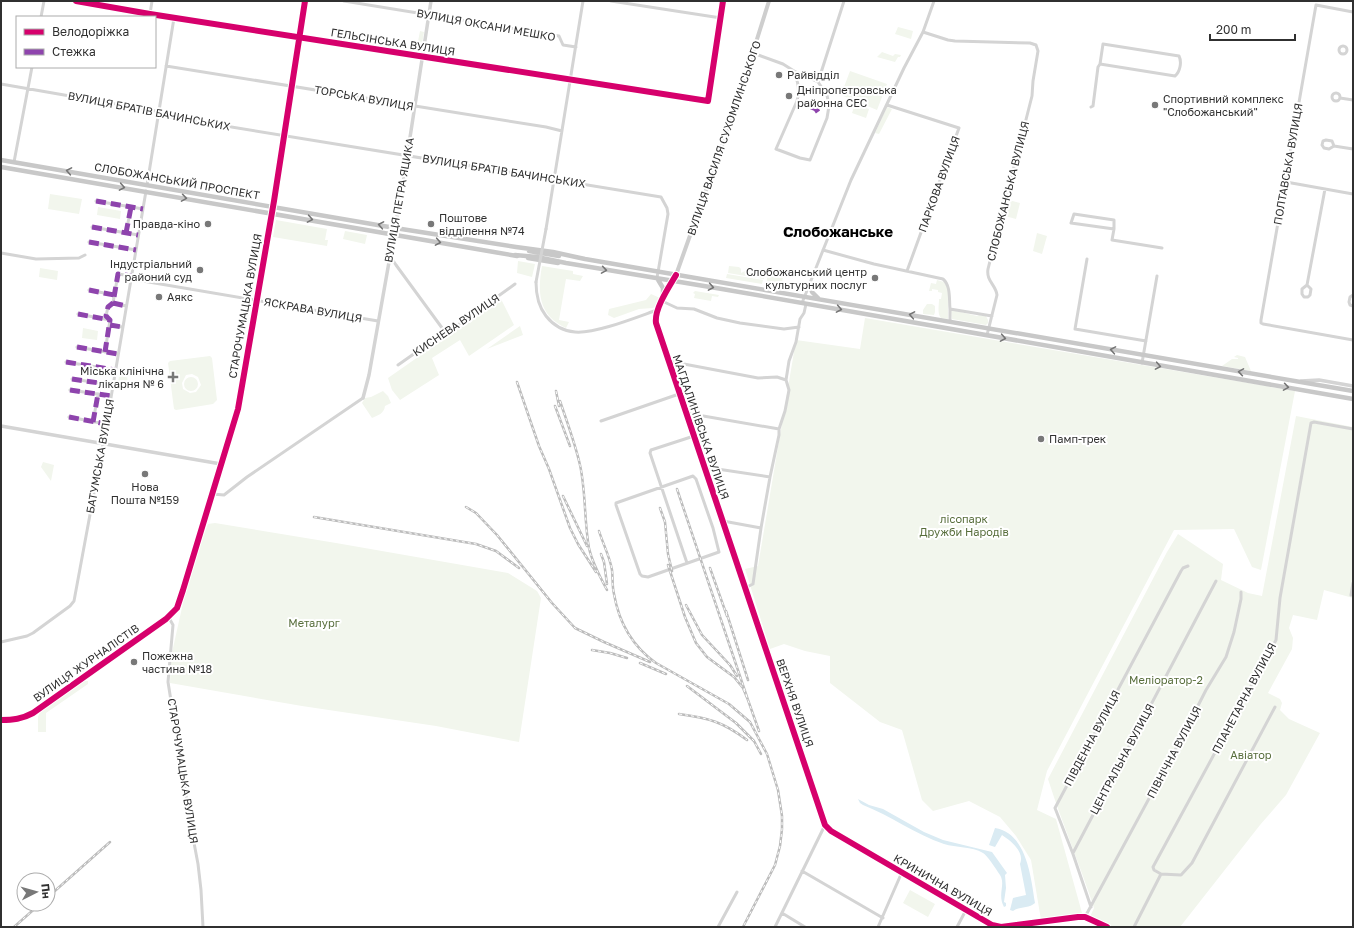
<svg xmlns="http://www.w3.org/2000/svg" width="1354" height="928" viewBox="0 0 1354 928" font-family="'Golos Text',sans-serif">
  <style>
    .green { fill: #f2f6ed; fill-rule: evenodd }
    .water { fill: #daebf3 }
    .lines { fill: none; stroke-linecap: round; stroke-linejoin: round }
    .minor { stroke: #d4d4d4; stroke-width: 3 }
    .tertiary { stroke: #d4d4d4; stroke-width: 3.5 }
    .secondary { stroke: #cecece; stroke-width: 4 }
    .primary { stroke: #c8c8c8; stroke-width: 4.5 }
    .rail-casing { stroke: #bcbcbc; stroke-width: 2.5 }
    .rail { stroke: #fff; stroke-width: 1; stroke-dasharray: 3; stroke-linecap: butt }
    .minor-bridge { stroke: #d4d4d4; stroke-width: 3 }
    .quiet { stroke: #8e44ad; stroke-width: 5; stroke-dasharray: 10 5; stroke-linecap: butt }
    .cycleway-casing { stroke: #fff; stroke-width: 8 }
    .cycleway { stroke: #d6006c; stroke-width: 6 }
    .oneway { stroke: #747474 }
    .poi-dot { fill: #787878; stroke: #fff; stroke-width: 1.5 }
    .labels { text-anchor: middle; stroke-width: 4; stroke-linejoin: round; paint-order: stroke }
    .street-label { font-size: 11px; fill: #303030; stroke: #fff }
    .poi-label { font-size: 11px; fill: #303030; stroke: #fff; text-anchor: start }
    .park-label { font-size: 11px; fill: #586e3c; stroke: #fff }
    .district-label { font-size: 15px; font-weight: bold; fill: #000; stroke: #fff }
  </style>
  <rect width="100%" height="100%" fill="#fff"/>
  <path class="green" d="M898,27l15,4 -2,8 -16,-5z
    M420,31l4,1 -3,18 -2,4h-9v-3l6,1z
    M882,52l11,4 2,-2 6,1 -1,2h-2l-3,5 -18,-5z
    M850,71l37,13 -10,26 -36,-15z
    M855,104l14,5 -3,9 -14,-5z
    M887,107l5,2 -13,25 -4,-1z
    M50,194l32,5 -3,15 -31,-5z
    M1009,200l11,3 -4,16 -11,-3z
    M98,207l23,4 -1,8 -23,-4z
    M276,220l51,9 -2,11h3l-1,6 -54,-9z
    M345,231l22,4 -2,9 -22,-5z
    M1037,233l10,3 -5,18 -9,-3z
    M518,261l17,3 -3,13 -15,-4z
    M542,266l31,5v3l10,2 -3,5 -14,-2 -7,41 10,2 -3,6c-27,-12 -29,-35 -24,-62z
    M729,266l10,1 2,2v4l4,-2 19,3v5l-36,-6z
    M40,268l18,3 -1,9 -18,-3z
    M727,274l36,6 -1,4 -36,-6z
    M767,275l16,2 -2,11 -14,-3z
    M937,280l7,2 4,7v30l-7,-1c-4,-4 -2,-13 -2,-19h2l1,-6 -4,-1v-2l-6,-1v2h-3l2,-8 5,1z
    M695,291l24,4 -1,2 -6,-1 -1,5 -17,-3 1,-4 -2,-1z
    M651,294l9,4 -3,7 -4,3 -14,1 -25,9 -6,-3 1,-6 37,-9z
    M501,299l13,26 -45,31 -9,-16 -28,18 7,17 -39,25 -8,-10 -4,-12z
    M927,304h5l3,2v6l-1,3 -11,-1v-4z
    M952,310l25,6 2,-1 7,1 2,4v3l-2,2 -34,-6 -1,-8z
    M865,318l430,73 -34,179 -9,-3 -18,-38 -60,1 -127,241 -10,39 19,9 26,94 -41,7 -10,-60 -15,-24 -16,-19 -31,-16 -36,10 -11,-11 -20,-70 -22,-8 -50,-39v-27l-25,-5 -21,-7 -14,5 -25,-80 13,-3 38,-226 64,9z
    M520,326l3,9 -36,14z
    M83,328l15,3 -1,9 -15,-2z
    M1237,355l8,2 6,14 -29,-5 10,-7h6v-1l-4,-1z
    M210,356l2,2 5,42 -4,4 -37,6 -2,-1 -6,-46 2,-2zM192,374l6,3 3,8 -5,7 -6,1 -7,-4 -1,-6 4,-8z
    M127,375l1,10 -11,4 2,-13z
    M184 384a7 7 0 1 1 14 0a7 7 0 1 1-14 0Z
    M383,391l5,5 3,7 -6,3c-1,8 -7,9 -13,12l-10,-15 3,-5 6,-1z
    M1296,416l57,11v171l-29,-8 -7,30 -24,-5 -4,13 4,10 -1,11 -24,44 12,6 2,4 -2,7 9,9 31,14 -34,62 -26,30 -80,102h-69l-22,-8 5,-11c-14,-43 -32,-85 -46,-129l119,-227 11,-18 45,30 -2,16 27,13 14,3z
    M43,462l11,3 -3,16 -10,-14z
    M215,523l121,20 172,30 29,18 4,7 -22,144 -83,-16 -134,-20 -132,-23 1,-26 12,-54 13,-50 12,-29z
    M83,681h5v3l-42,29v19h-8v-15l2,-5z
    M910,890l25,14 -7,13 -25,-14z"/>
  <path class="water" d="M858,799l11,6 14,4 41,23 19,8 49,12 15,21 -2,2 1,13 -2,14 2,1v3l-2,1c-7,-13 2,-22 -4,-32 -4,-6 -13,-20 -17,-22 -11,-7 -27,-5 -39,-9 -29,-10 -53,-28 -81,-39l-3,-2z
    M995,828c32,5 36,50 40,75 -6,6 -16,3 -22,8l-3,-1 3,-12 13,-3 -6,-31c5,-12 -9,-23 -18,-29l-7,12 -6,-2z"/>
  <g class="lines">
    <path class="minor" d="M76,1l74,13 558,87 15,-100
      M344,1l215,35 4,9 13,2
      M611,1l110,17
      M1353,12l-37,-7 -55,315v3l2,1 90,16
      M150,14l2,-13
      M41,17l3,-16
      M923,32l25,8 7,1 75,2 6,2 2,6 -5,30 -1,15 -44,173c-2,12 8,16 9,26l-10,40
      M1339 50a4 4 0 1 1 8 0a4 4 0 1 1-8 0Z
      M753,53l30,11 11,7 24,11 9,13 2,11 -2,12 -17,42 -10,-2 -24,-9 21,-48c3,-11 1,-19 -3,-30
      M166,66l380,61 16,4
      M818,82l26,-81
      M1,84l155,27 8,5 497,81 6,11 1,6 -11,64
      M1332 97a4 4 0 1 1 8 0a4 4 0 1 1-8 0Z
      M1340,98l13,2
      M887,105l72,23
      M1091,107l2,-1 5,-39 2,-3 75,12c5,-4 7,-14 4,-20l-76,-12 -3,20
      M1334,146l-5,3 -5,-1 -2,-3 1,-4 3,-1 6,1 2,5 19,3
      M14,162l18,-95
      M1286,182l67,12
      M147,185l27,-167
      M96,201l47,8
      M92,227l46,8
      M546,229l37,-228
      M1114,229v-9l-40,-6 -3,9 43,6 -2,11 50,8
      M126,233l5,-26
      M89,242l47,8
      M823,250l51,14 69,15c8,7 6,20 7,30l42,7
      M1,253l35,6 43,-1 6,-3
      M391,253l1,6 4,6 49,67
      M1087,259l-12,70 71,12
      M907,271l52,-143
      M131,279l247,42
      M536,282c0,13 2,24 10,34 7,9 18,15 29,16 20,2 62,-15 82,-22
      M1307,285l-5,4v5l2,3h4l2,-2 1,-6 -4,-4 18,-96
      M89,290l25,5
      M1353,295l-3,2 -1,5 1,3 3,1
      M662,301l15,7 17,1 23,9 23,5 44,6 15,-2
      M113,303l13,3
      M802,303l49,-123 53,-112 19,-36 11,-31
      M950,309v13
      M78,314l32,6
      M110,325l12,2
      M77,347l41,7
      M105,352l5,-32 -4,-4 2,-9 5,-4 5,-29 13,2
      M668,361l90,17 19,-1 9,3
      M66,362l49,8
      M1142,363l15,-87
      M398,365l47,-33 6,-2 64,-46
      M72,379l41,6
      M70,390l41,6
      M686,413l93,16
      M69,417l37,7
      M601,421l78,-27
      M93,422l5,-28
      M704,467l66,10
      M693,476l3,3 17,49 6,24 -71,25 -6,-1 -2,-2 -24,-69v-2z
      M212,494l12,1 23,-18 116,-79
      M723,521l38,7
      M687,563l-37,-110 1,-3 43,-14
      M745,588l8,-4 8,-56 9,-51 9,-42v-6l6,-18 4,-21 -3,-10 3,-19 7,-19 4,-23 4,-6 2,-9
      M1351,595l2,-12
      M168,616l5,9 -5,57 23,145 7,37 3,26 2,37
      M1,642l26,-6 6,-3 37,-27 4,-5 30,-162 42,-248
      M1073,853l143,-272
      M802,871l81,47
      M1161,874l-7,-4 -1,-3 123,-227 4,-42 31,-175 3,-1 39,7
      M1091,907l-18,-53 -18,-46 126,-237 2,-3 5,-2
      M782,913l23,14
      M1085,917l94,-174 27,-53 20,-33 8,-25 7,-33v-7
      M718,927l19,-35
      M775,927l50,-102
      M878,927l24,-55
      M957,927l9,-17
      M1134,927l27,-53 20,1 11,-12 83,-156"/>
    <path class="tertiary" d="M676,275c-7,12 -22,34 -20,48l169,502 6,6 161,94 9,2 77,-10h7l22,10
      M1301,381l18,-1 34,6
      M363,398l6,-23 34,-192 28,-182
      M1,426l220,38
      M1,720c12,0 21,-1 32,-7l133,-94 11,-11 6,-18 55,-181 36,-208 31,-200"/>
    <path class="secondary" d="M676,275l60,-169 33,-105"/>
    <path class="primary" d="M1,160l394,68 121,19 37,5 32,7 768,132
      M1,167l516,89
      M529,251l30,5
      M515,255l22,2 29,6 156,26 631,110
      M528,258l30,5
      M657,278l6,10v10
      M810,284l2,8 7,7"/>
    <g class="rail-casing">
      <path id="rail" d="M517,382l22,64 10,23 21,59 8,16 18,28
        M556,391l3,15
        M560,401c7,21 15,42 20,64 6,27 4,55 9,83 3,14 11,29 18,42
        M555,406l15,40
        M677,489l71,211
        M563,496l24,50
        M466,507l10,6 21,22 55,68 23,25 29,14 46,20
        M660,508l5,14 3,32 4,17
        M314,517l162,27 20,7 23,17
        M599,531c4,13 11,26 13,39 1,8 0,16 2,24 5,29 18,52 42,69l73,41 21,18 17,32 11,36 4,26v13l-2,17 -5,19 -32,62
        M601,554l3,8 3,22
        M668,565l17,52 11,26 11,14 27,20 9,11 5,12 11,31
        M710,568l17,48
        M686,605l16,30 28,30 7,11
        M726,611l22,69
        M592,650l18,3 17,5
        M640,663l26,11
        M687,686l49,37 18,18 7,13
        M679,714c30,4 44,8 68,26
        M48,897l62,-55
        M14,927l26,-23"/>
    </g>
    <use href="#rail" class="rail"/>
    <path class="minor-bridge" d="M536,282l10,-53"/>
    <path class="quiet" d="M797,101l19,8 2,3
      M96,201l47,8
      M92,227l46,8
      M126,233l5,-26
      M89,242l47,8
      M89,290l25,5
      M113,303l13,3
      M78,314l32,6
      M110,325l12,2
      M77,347l41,7
      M105,352l5,-32 -4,-4 2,-9 5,-4 5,-29 13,2
      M66,362l49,8
      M72,379l41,6
      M70,390l41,6
      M69,417l37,7
      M93,422l5,-28"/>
    <g class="cycleway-casing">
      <path id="cycleway" d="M76,1l74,13 558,87 15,-100
        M676,275c-7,12 -22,34 -20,48l169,502 6,6 161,94 9,2 77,-10h7l22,10
        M1,720c12,0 21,-1 32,-7l133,-94 11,-11 6,-18 55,-181 36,-208 31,-200"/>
    </g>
    <use href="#cycleway" class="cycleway"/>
  </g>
  <defs><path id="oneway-chevron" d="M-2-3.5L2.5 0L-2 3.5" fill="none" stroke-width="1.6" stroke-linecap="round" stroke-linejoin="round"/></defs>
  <g class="oneway">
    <use href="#oneway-chevron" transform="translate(69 171) rotate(-170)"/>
    <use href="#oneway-chevron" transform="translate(122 187) rotate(10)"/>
    <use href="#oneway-chevron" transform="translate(184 198) rotate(9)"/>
    <use href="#oneway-chevron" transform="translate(310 219) rotate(10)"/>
    <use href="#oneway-chevron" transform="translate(381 225) rotate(-170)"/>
    <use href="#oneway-chevron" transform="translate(438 242) rotate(10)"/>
    <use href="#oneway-chevron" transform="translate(604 270) rotate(9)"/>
    <use href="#oneway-chevron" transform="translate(711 287) rotate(10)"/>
    <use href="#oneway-chevron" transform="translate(839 309) rotate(10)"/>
    <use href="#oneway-chevron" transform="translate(912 315) rotate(-170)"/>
    <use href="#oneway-chevron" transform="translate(1003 338) rotate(10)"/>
    <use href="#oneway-chevron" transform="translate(1113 350) rotate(-170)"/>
    <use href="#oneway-chevron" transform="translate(1158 366) rotate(10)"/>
    <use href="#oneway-chevron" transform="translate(1241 372) rotate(-171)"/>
    <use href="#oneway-chevron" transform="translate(1286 387) rotate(9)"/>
  </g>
  <g class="poi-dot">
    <circle cx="779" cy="75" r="4"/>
    <circle cx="789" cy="96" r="4"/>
    <circle cx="1155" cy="105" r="4"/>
    <circle cx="208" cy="224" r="4"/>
    <circle cx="431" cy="224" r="4"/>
    <circle cx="200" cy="270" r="4"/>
    <circle cx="875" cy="278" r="4"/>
    <circle cx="159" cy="297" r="4"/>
    <path d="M171 371h4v4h4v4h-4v4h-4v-4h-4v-4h4z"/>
    <circle cx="1041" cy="439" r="4"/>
    <circle cx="145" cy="474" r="4"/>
    <circle cx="134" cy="662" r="4"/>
  </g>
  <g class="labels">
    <g class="street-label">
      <text transform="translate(486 25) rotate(10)" y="4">ВУЛИЦЯ ОКСАНИ МЕШКО</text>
      <text transform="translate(393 42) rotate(9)" y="4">ГЕЛЬСІНСЬКА ВУЛИЦЯ</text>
      <text transform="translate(364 98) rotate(10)" y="4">ТОРСЬКА ВУЛИЦЯ</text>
      <text transform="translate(149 111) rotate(11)" y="4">ВУЛИЦЯ БРАТІВ БАЧИНСЬКИХ</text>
      <text transform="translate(724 138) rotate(-71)" y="4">ВУЛИЦЯ ВАСИЛЯ СУХОМЛИНСЬКОГО</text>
      <text transform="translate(1288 164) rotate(-80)" y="4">ПОЛТАВСЬКА ВУЛИЦЯ</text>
      <text transform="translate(504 171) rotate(9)" y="4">ВУЛИЦЯ БРАТІВ БАЧИНСЬКИХ</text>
      <text transform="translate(177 181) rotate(10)" y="4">СЛОБОЖАНСЬКИЙ ПРОСПЕКТ</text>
      <text transform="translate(939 184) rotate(-70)" y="4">ПАРКОВА ВУЛИЦЯ</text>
      <text transform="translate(1008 191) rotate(-76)" y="4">СЛОБОЖАНСЬКА ВУЛИЦЯ</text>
      <text transform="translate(399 200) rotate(-80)" y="4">ВУЛИЦЯ ПЕТРА ЯЦИКА</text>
      <text transform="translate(245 306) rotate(-80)" y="4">СТАРОЧУМАЦЬКА ВУЛИЦЯ</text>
      <text transform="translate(313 310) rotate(10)" y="4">ЯСКРАВА ВУЛИЦЯ</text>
      <text transform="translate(456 325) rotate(-34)" y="4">КИСНЕВА ВУЛИЦЯ</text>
      <text transform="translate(701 427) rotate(71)" y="4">МАГДАЛИНІВСЬКА ВУЛИЦЯ</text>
      <text transform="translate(100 456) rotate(-80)" y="4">БАТУМСЬКА ВУЛИЦЯ</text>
      <text transform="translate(86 663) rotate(-35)" y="4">ВУЛИЦЯ ЖУРНАЛІСТІВ</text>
      <text transform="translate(1244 698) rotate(-62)" y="4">ПЛАНЕТАРНА ВУЛИЦЯ</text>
      <text transform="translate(795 703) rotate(71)" y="4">ВЕРХНЯ ВУЛИЦЯ</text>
      <text transform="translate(1092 738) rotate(-62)" y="4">ПІВДЕННА ВУЛИЦЯ</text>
      <text transform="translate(1174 752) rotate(-62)" y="4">ПІВНІЧНА ВУЛИЦЯ</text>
      <text transform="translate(1122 759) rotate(-62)" y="4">ЦЕНТРАЛЬНА ВУЛИЦЯ</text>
      <text transform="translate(183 771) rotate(81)" y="4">СТАРОЧУМАЦЬКА ВУЛИЦЯ</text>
      <text transform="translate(943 885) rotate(30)" y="4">КРИНИЧНА ВУЛИЦЯ</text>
    </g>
    <g class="poi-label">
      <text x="787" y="79">Райвідділ</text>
      <text x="797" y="94">Дніпропетровська<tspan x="797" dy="13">районна СЕС</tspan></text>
      <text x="1163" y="103">Спортивний комплекс<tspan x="1163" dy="13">"Слобожанський"</tspan></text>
      <text x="439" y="222">Поштове<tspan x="439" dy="13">відділення №74</tspan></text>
      <text x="200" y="228" text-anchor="end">Правда-кіно</text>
      <text x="192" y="268" text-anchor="end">Індустріальний<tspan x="192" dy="13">районий суд</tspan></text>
      <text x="867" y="276" text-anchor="end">Слобожанський центр<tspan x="867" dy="13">культурних послуг</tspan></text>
      <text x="167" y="301">Аякс</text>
      <text x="164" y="375" text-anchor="end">Міська клінічна<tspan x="164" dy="13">лікарня № 6</tspan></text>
      <text x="1049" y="443">Памп-трек</text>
      <text x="145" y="491" text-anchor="middle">Нова<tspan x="145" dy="13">Пошта №159</tspan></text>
      <text x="142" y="660">Пожежна<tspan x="142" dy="13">частина №18</tspan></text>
    </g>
    <g class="park-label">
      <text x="964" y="523">лісопарк<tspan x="964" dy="13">Дружби Народів</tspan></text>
      <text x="314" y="627">Металург</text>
      <text x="1166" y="684">Меліоратор-2</text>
      <text x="1251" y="759">Авіатор</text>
    </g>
    <g class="district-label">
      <text x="838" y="237">Слобожанське</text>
    </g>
  </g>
  <rect width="1354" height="928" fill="none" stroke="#303030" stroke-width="4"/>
  <rect x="16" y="16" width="140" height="52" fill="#ffffff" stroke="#acacac"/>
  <rect x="24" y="29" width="20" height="6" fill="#d6006c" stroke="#acacac"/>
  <text x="52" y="36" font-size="12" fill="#303030">Велодоріжка</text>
  <rect x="24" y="49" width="20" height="6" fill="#8e44ad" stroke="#acacac"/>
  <text x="52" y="56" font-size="12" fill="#303030">Стежка</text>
  <g transform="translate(36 892) rotate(84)"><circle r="19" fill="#ffffff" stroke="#acacac"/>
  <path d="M0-3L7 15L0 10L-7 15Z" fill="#787878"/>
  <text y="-6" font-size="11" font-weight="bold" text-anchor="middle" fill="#303030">Пн</text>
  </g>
  <path d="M1210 34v6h85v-6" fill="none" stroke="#303030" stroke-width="2"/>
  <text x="1216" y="34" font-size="12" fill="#303030" stroke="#ffffff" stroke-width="3" paint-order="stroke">200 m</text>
</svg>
